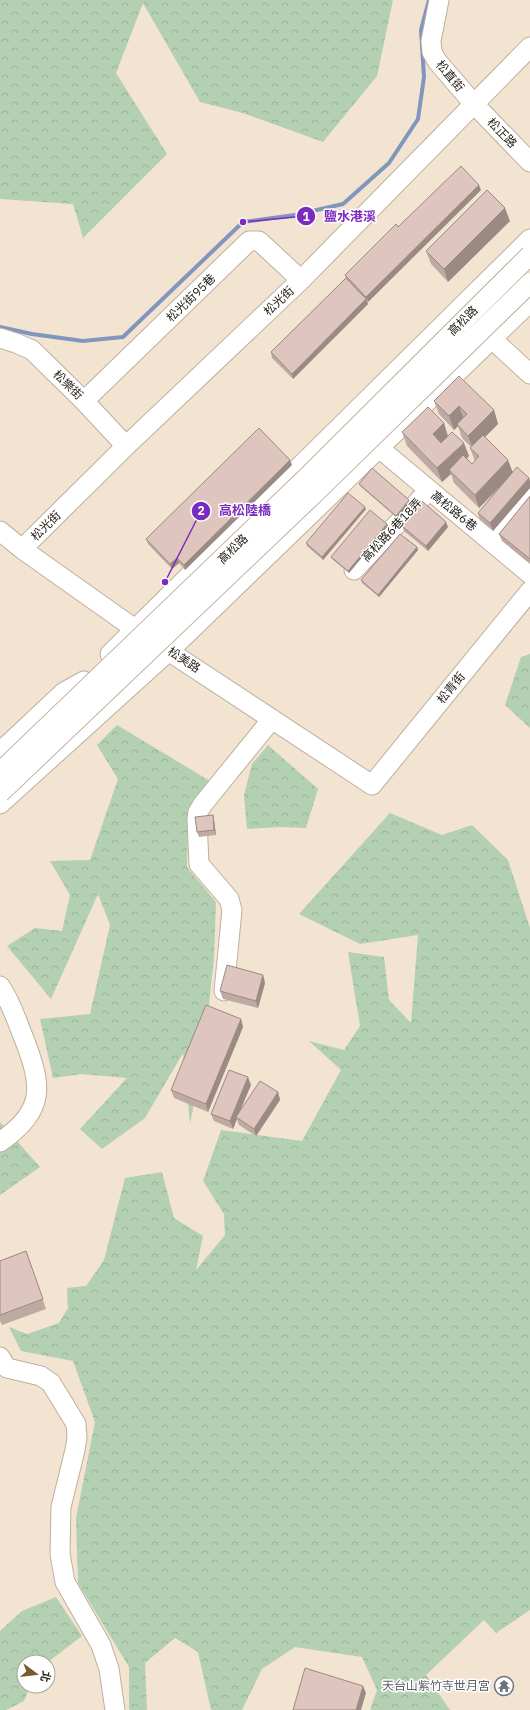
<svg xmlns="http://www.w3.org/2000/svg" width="530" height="1710" viewBox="0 0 530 1710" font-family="'IBM Plex Sans','Noto Sans TC',sans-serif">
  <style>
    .forest { fill: url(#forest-crowns) }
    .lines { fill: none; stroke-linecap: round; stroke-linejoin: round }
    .stream { stroke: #8196bc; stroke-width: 4 }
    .minor-casing { stroke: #bdb09d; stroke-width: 21 }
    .minor { stroke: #fff; stroke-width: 19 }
    .minor-bridge-casing { stroke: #bdb09d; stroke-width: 21; stroke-linecap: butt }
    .minor-bridge { stroke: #fff; stroke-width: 19 }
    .wall { fill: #bfa9a3 }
    .shaded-wall { fill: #9b8a84 }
    .building { fill: #dec5bd; stroke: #9b8a84 }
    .labels { text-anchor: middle; stroke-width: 3; stroke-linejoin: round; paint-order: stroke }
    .street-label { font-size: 12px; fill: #262119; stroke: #fff }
    .worship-label { font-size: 12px; fill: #5b616d; stroke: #fff; text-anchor: end }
    .leader { fill: none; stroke: #7b2cbf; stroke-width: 1.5 }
    .callout-dot { fill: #7b2cbf; stroke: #fff; stroke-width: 1.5 }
    .mark-label { font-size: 12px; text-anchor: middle; font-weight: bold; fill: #fff }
    .callout-label { font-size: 13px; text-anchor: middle; font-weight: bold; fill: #7b2cbf; stroke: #fff; stroke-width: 3; stroke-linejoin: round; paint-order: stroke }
  </style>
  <defs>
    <pattern id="forest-crowns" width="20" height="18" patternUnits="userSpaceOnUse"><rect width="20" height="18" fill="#b3d0b2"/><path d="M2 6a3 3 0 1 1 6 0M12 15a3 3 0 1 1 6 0" fill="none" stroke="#9ab298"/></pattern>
  </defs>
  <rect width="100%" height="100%" fill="#f2e4d0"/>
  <path class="forest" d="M0,0h393l-16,76 -54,66 -80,-29 -43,-11 -57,-99 -27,70 51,81 -84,84 -10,-34 -73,-5z
    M530,654v74l-25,-23 16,-48z
    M117,725l93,56 -22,29 -1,57 29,35 -2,56 -10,93 -14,73 -7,-71 -38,65 -43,31 -22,-20 47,-51 -46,-4 -28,4 -13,-59 50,-5 20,-89 -12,-31 -47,105 -44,-53 28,-18 27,3 8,-36 -20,-34 40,-1 28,-81 -21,-34z
    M268,745l50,44 -12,39 -27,-1 -32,2 -3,-34 8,-31z
    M390,813l52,22 30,-10 36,35 22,68v682l-34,23 -12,-13 -58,55 24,35h-80l7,-20 -15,-33 -67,-10 -33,22 -20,41h-31l-13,-58 -23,-14 -30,25 2,47h-18v-43l-51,-84 -2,-65 19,-96 -22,-61 -52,-10 -12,-24 18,7 32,-11 9,-15 -1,-20 19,-2 18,-26 21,-82 37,-6 12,46 29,18 -7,34 29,-35 -1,-21 -21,-33 18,-51 81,11 39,-71 -32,-29 35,9 16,-24 -12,-74 36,5 5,43 22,23 7,-88 -58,9 -61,-30z
    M0,1122l40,45 -40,28z
    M56,1597l26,39 -34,26h-24v24h6l-6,15 -18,9h-6v-79l22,-20z"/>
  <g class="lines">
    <path class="stream" d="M0,327l32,7 51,7 40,-4 120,-115 52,-7 48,-11 46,-41 29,-44 6,-42 -3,-47 8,-30"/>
    <g class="minor-casing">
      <path id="minor" d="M439,0l-8,41 1,11 5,9 36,42 57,59
        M0,338l16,5 16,7 52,51 42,45
        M492,339l38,35
        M84,401l165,-160h10l42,39
        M379,448l151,126
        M0,531l22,18 113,80 237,156 158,-194
        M492,541l38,-48
        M22,549l104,-103 175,-166 229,-233
        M354,570l75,-80
        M110,654l420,-415
        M0,752l64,-60 20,-11
        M0,804l169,-153 361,-349
        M0,986c11,16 16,33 23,50 19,49 24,73 -23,106
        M224,991l8,-81 -3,-11 -30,-35 -2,-44 1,-8 5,-8 69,-85
        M0,1357l7,11 34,8 10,7 25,41 1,14 -2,12 -14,57 -1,47 5,28 36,63 8,24 6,41"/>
    </g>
    <use href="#minor" class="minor"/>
    <g class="minor-bridge-casing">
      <path id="minor-bridge" d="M0,772l309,-297 221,-220
        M0,793l317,-302 213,-208"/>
    </g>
    <use href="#minor-bridge" class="minor-bridge"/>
  </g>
  <path class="wall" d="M481,190l-113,112 -1,-1 1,3 -75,75 -21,-21 -1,-6 75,-73 -1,-4 53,-48z
    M510,221l-62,61 -17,-18 -5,-13z
    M434,401l60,9 4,14 -13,13 28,35 17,9v7l-37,43 -13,-11 -2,-7 20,-24 -19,19 -25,-25 -3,-9 -9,8 -35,-36 -5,-14 42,-9 4,13 21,20 -2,2 5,6 3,-3 -5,-13 1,-1 -9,-9 -4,-12 -4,4 -15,-16z
    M292,465l-107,105 -6,-7 -7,6 -24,-25 -2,-5z
    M359,484l51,19 -13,15 -37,-32z
    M530,496v68l-28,-23 -3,-7z
    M366,509l-43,51 -16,-14 -1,-3z
    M387,524l1,2 -39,47 -17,-14 -1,-2z
    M402,526l46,1 -20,24 -24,-20z
    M417,547l1,3 -39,47 -17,-14 -1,-3z
    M213,815l1,5 2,15 -17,2 -2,-5z
    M263,975l2,8 -7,25 -35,-9 -3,-8z
    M241,1019l2,8 -35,85 -34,-14 -3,-8z
    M251,1085l-12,28 39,-21 2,8 -24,36 -17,-11 -2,-6 -4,10 -19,-8 -3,-7z
    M26,1251l20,58 -44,16 -2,-4v-60z"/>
  <path class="shaded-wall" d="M479,185l2,5 -113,112 -2,-5z
    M505,208l5,13 -62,61 -4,-13z
    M366,299l2,5 -75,75 -1,-5z
    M459,406l5,14 -7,4 1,2 -4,4 -5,-14z
    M494,410l4,14 -25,25 -5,-13z
    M444,423l4,14 -10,10 -5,-13z
    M464,443l5,13 -17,16 -3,-2 2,4 -9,8 -5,-14z
    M290,460l2,5 -107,105 -1,-5z
    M508,460l5,13 -34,35 -4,-13z
    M529,478l1,3v7l-37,43 -3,-8z
    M409,500l1,3 -13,15 -1,-2z
    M365,507l1,2 -43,51 -1,-3z
    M446,522l2,5 -20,24 -2,-5z
    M387,524l1,2 -39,47 -1,-2z
    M417,547l1,3 -39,47 -1,-2z
    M177,558l2,5 -7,6 -2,-5z
    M213,815l1,5 2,15 -2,-5z
    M263,975l2,8 -7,25 -2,-7z
    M241,1019l2,8 -35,85 -2,-8z
    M248,1077l3,8 -14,33 -1,-1 1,2 -4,10 -3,-8z
    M278,1092l2,8 -24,36 -2,-7z
    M363,1686l3,7 -5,17h-5z"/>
  <path class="building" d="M461,166l18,19 -113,112 -21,-22 51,-51 2,3z
    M487,190l18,18 -61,61 -18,-18z
    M346,278l20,21 -74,75 -21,-22z
    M459,376l35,34 -26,26 -11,-12 10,-10 -8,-8 -10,10 -15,-15z
    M428,407l16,16 -11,11 8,9 11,-11 12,11 -27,25 -35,-36z
    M259,428l31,32 -106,105 -7,-7 -7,6 -24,-25z
    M483,435l25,25 -33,35 -26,-25 14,-15 9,9 7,-8 -9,-8z
    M517,467l12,11 -39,45 -12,-10z
    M372,468l37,32 -13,16 -37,-32z
    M348,493l17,14 -43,50 -16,-14z
    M530,496v63l-31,-25z
    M422,501l24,21 -20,24 -24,-20z
    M370,510l17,14 -39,47 -17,-14z
    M400,534l17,13 -39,48 -17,-15z
    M213,815l1,15 -17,2 -2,-15z
    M227,965l36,10 -7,26 -36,-10z
    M206,1005l35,14 -35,85 -35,-14z
    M229,1070l19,7 -18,44 -19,-7z
    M260,1081l18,11 -24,37 -18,-12z
    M26,1251l17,48 -43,16v-54z
    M305,1668l58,18 -7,24h-63z"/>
  <defs>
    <g id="temple-ring" transform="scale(1)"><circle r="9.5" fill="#fff" stroke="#6b7280" stroke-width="1.5"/><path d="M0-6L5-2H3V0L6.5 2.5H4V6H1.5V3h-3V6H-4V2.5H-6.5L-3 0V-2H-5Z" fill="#6b7280"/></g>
  </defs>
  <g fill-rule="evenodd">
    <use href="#temple-ring" x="504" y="1686"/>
  </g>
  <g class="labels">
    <g class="street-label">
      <text transform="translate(450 76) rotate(50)" y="4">松直街</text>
      <text transform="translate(502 133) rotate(46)" y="4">松正路</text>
      <text transform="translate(191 298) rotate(-44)" y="4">松光街95巷</text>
      <text transform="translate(279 301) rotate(-43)" y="4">松光街</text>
      <text transform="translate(463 321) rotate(-45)" y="4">高松路</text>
      <text transform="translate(68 385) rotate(44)" y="4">松樂街</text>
      <text transform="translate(454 511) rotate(39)" y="4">高松路6巷</text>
      <text transform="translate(46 526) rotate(-45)" y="4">松光街</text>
      <text transform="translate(392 530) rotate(-47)" y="4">高松路6巷18弄</text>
      <text transform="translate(233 549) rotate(-44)" y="4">高松路</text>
      <text transform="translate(184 660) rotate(33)" y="4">松美路</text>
      <text transform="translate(451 688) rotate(-51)" y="4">松青街</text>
    </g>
    <g class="worship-label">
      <text x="490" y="1690">天台山紫竹寺世月宮</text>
    </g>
  </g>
  <path class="leader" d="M243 222L306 216M165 582L201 511"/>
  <g class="callout-dot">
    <circle cx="243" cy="222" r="4"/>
    <circle cx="165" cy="582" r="4"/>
    <circle cx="306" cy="216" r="10"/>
    <circle cx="201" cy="511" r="10"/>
  </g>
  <g class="mark-label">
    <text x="306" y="221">1</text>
    <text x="201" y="515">2</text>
  </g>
  <g class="callout-label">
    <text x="350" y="221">鹽水港溪</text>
    <text x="245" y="515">高松陸橋</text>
  </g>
  <g transform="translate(36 1674) rotate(105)"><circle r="19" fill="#ffffff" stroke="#a8a6a3"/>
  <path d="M0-3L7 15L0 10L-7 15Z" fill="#785b2f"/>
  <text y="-6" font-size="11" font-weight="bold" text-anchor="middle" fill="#262119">北</text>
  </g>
</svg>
